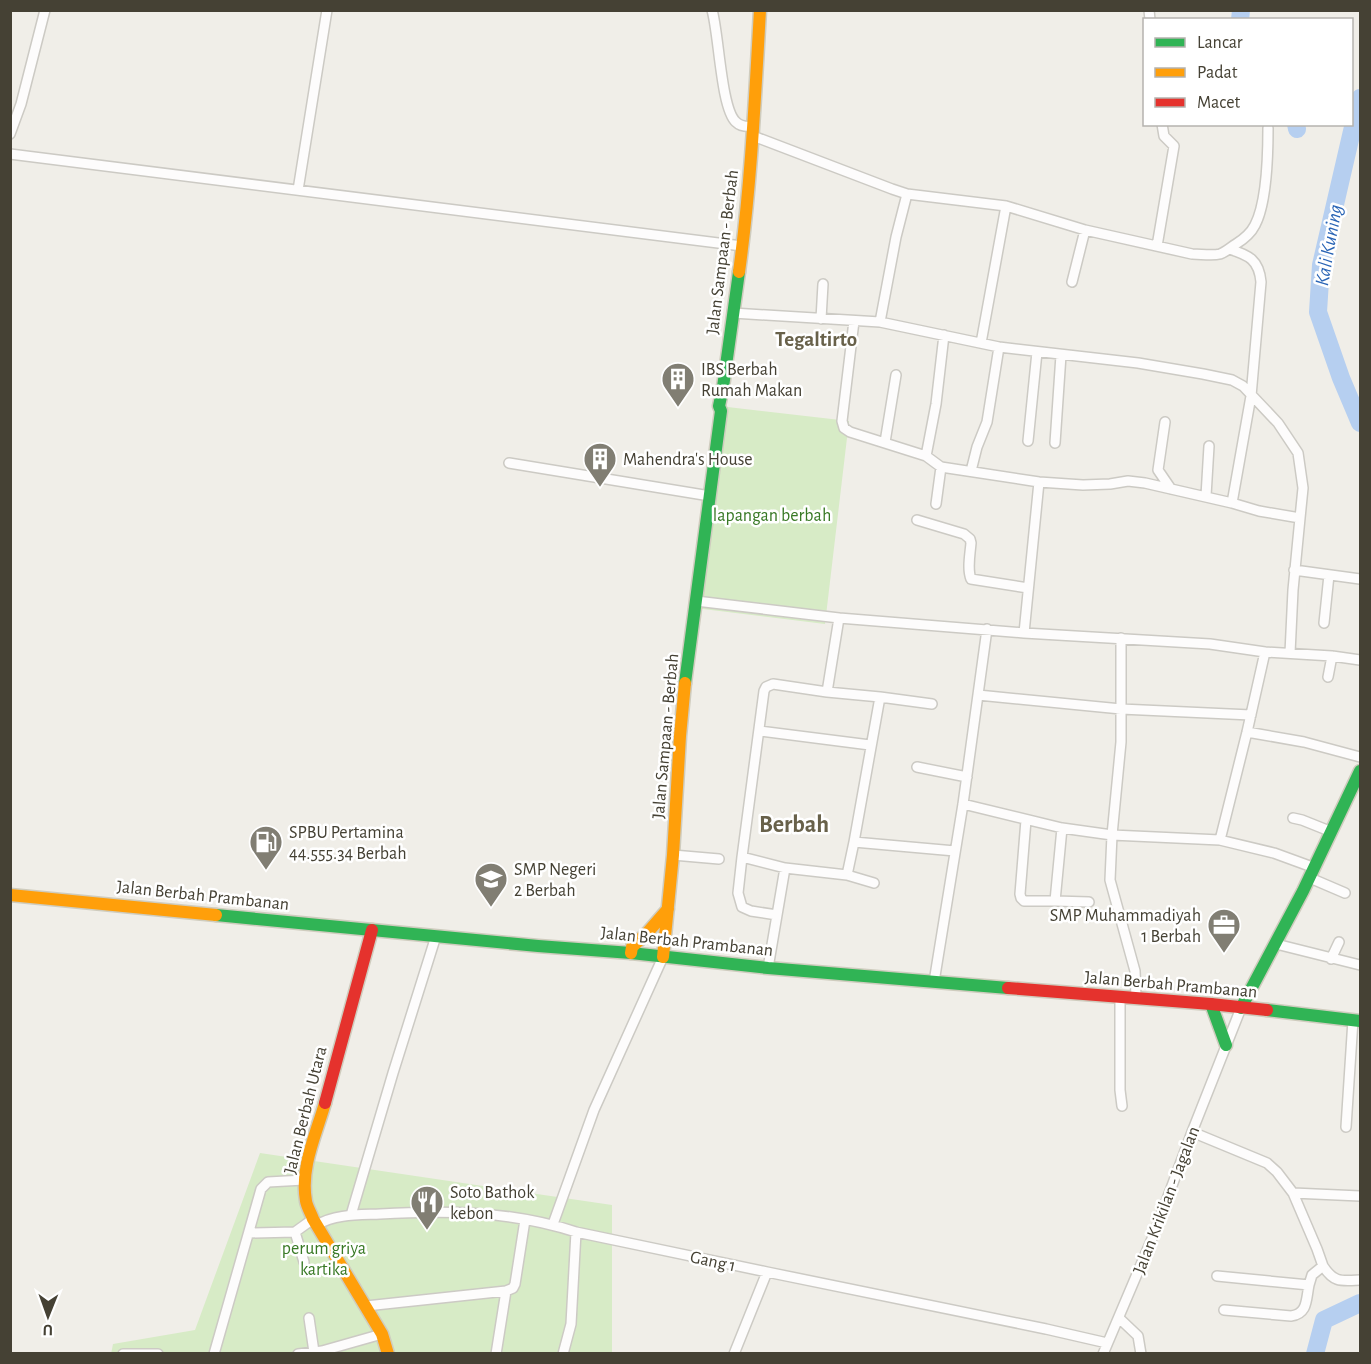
<svg xmlns="http://www.w3.org/2000/svg" width="1371" height="1364" viewBox="0 0 1371 1364" font-family="'Alegreya Sans',sans-serif">
  <style>
    .green { fill: #d7ebc6 }
    .lines { fill: none; stroke-linecap: round; stroke-linejoin: round }
    .river { stroke: #b6cff0; stroke-width: 18 }
    .street-casing { stroke: #cccac4; stroke-width: 12 }
    .fast-casing { stroke: #cfccbe; stroke-width: 15 }
    .slow-casing { stroke: #cfccbe; stroke-width: 15 }
    .jam-casing { stroke: #cfccbe; stroke-width: 15 }
    .street { stroke: #fdfcfc; stroke-width: 9 }
    .fast { stroke: #30b455; stroke-width: 12 }
    .slow { stroke: #ff9f0a; stroke-width: 12 }
    .jam { stroke: #e5322d; stroke-width: 12 }
    .labels { text-anchor: middle; stroke-width: 5; stroke-linejoin: round; paint-order: stroke }
    .street-label { font-size: 18px; fill: #454134; stroke: #fff }
    .poi-label { font-size: 18px; fill: #454134; stroke: #fff; text-anchor: start }
    .park-label { font-size: 18px; fill: #387925; stroke: #fff }
    .water-label { font-size: 20px; font-style: italic; fill: #2964b5; stroke: #fff }
    .quarter-label { font-size: 21px; font-weight: bold; fill: #68614a; stroke: #fff }
    .district-label { font-size: 24px; font-weight: bold; fill: #68614a; stroke: #fff }
  </style>
  <rect width="100%" height="100%" fill="#f0eee8"/>
  <path class="green" d="M719,406l130,15 -24,203 -130,-16z
    M260,1153l352,52v148l-501,1 2,-10 82,-14z"/>
  <g class="lines">
    <path class="river" d="M1240,20l1,-10
      M1360,98l-8,33 -31,134 -3,47 23,66 19,45
      M1296,124l1,5
      M1315,1354l9,-34 36,-17"/>
    <g class="street-casing">
      <path id="street" d="M712,10c7,24 9,99 24,112 5,5 11,5 18,4
        M1149,10l1,10
        M10,134l11,-30 24,-94
        M753,136l139,53 15,5 99,12 79,24 107,24c9,0 20,2 28,0 6,-2 11,-7 16,-10 8,-5 15,-11 19,-19 12,-23 13,-71 13,-97
        M10,154l732,92
        M298,190l29,-180
        M1157,246l17,-100 -10,-10 -2,-12
        M1229,249c20,6 30,11 32,33l-10,114 -19,107
        M1072,282l13,-52
        M733,313l147,9 119,25 139,16 65,11 29,6 11,6 35,37 20,30 5,35 -3,30
        M821,319l2,-35
        M854,321l-12,100 2,7 6,4 76,24 15,11 98,15 44,3 27,-1 18,-3 17,2 87,20 27,8 41,7 -7,72 -3,63
        M880,322l16,-85 11,-43
        M981,343l25,-137
        M1165,422l-7,48 13,19
        M1028,441l9,-89
        M885,442l11,-67
        M1055,443l6,-88
        M926,456l10,-52 8,-69
        M509,463l201,33
        M971,471l6,-24 10,-25 12,-75
        M1206,496l3,-50
        M936,504l5,-37
        M917,520l47,14 6,5 1,4c-1,12 -4,26 0,36l57,9
        M1294,570l66,9
        M696,601l143,17 185,15 186,11 55,8 67,4 28,4
        M1324,623l5,-48
        M1024,633l15,-151
        M1121,638v104l-9,93 -2,45 25,91 1,26
        M1328,677l4,-21
        M827,692l53,5 -26,145 101,9
        M978,695l143,14 130,6
        M880,697l52,7
        M760,731l110,14
        M1247,732l57,10 56,15
        M917,767l50,10
        M963,804l99,24 50,7 108,5 54,13 41,15
        M1293,818l9,2 30,12
        M1026,820l-6,74 1,4 3,3h31l7,-73
        M1220,840l27,-108 18,-80
        M673,855l46,4
        M742,857l-4,36 4,14 9,4 26,4
        M785,868l62,7 27,8
        M847,875l7,-33
        M1310,878l35,15
        M1055,901l34,1
        M1276,944l84,21
        M1331,959l8,-17
        M768,968l17,-100 -43,-11 22,-166 2,-4 7,-3 54,8 12,-74
        M934,982l29,-178 24,-175
        M1120,996v94l2,16
        M1346,1127l7,-107
        M1192,1132l75,31 10,9 16,21
        M351,1215l42,-142 43,-137
        M553,1224l41,-114 69,-153
        M317,1225c18,-11 42,-10 63,-11 66,-4 132,-3 196,18l191,40 279,57 61,14
        M295,1232l9,30
        M249,1233l46,-1 18,-13
        M1323,1266c11,17 18,15 37,14
        M1217,1276l92,9 3,-10 11,-9 -6,-17 -24,-56 67,3
        M366,1306l140,-15
        M1224,1310l67,6c17,-2 15,-17 18,-31
        M309,1318l5,34
        M1119,1318l19,18 3,18
        M123,1354h35
        M214,1354l47,-165 7,-7 36,-2
        M298,1354l24,-3 60,-17
        M496,1354l10,-63 7,-3 2,-4 10,-64
        M563,1354l8,-30 5,-92
        M734,1354l33,-82
        M1103,1354l51,-120 38,-102 49,-124"/>
    </g>
    <g class="fast-casing">
      <path id="fast" d="M685,683l36,-272 -2,-5 4,-19 16,-115
        M216,915l322,31 93,7 137,15 240,20
        M1211,1004l15,41
        M1241,1008l62,-117 57,-120
        M1267,1010l93,11"/>
    </g>
    <g class="slow-casing">
      <path id="slow" d="M739,272c12,-87 16,-174 21,-262
        M10,895l206,20
        M631,953l1,-6 16,-15 20,-23
        M663,957l10,-102 7,-119 5,-53
        M325,1103c-9,32 -25,64 -19,98 1,6 5,12 7,18l69,115 6,20"/>
    </g>
    <g class="jam-casing">
      <path id="jam" d="M1008,988l203,16 56,6
        M325,1103l47,-173"/>
    </g>
    <use href="#street" class="street"/>
    <use href="#fast" class="fast"/>
    <use href="#slow" class="slow"/>
    <use href="#jam" class="jam"/>
  </g>
  <defs>
    <g id="building-pin" transform="scale(1.725)"><path d="M0 17L-7.5 6A9.5 9.5 0 1 1 7.5 6Z" fill="#817e73" stroke="#fff"/><path d="M-4-6H4V6H1V3H-1V6H-4ZM-2.5-4.3h1.7v1.8h-1.7ZM.8-4.3h1.7v1.8H.8ZM-2.5-1h1.7V.8h-1.7ZM.8-1h1.7V.8H.8Z" fill="#fff"/></g>
    <g id="fuel-pin" transform="scale(1.725)"><path d="M0 17L-7.5 6A9.5 9.5 0 1 1 7.5 6Z" fill="#817e73" stroke="#fff"/><path d="M-5.5-6h7V0h2V4h1.3V-2.5L3-4.5l.8-.8L6-3V5H2.5V1h-1V6h-7ZM-4.2-4.7v3.2H.2V-4.7Z" fill="#fff"/></g>
    <g id="school-pin" transform="scale(1.725)"><path d="M0 17L-7.5 6A9.5 9.5 0 1 1 7.5 6Z" fill="#817e73" stroke="#fff"/><path d="M0-5L7-2L0 1L-7-2ZM-4 1L0 2.5L4 1V4Q0 6-4 4Z" fill="#fff"/></g>
    <g id="office-pin" transform="scale(1.725)"><path d="M0 17L-7.5 6A9.5 9.5 0 1 1 7.5 6Z" fill="#817e73" stroke="#fff"/><path d="M-6-3h4V-5.5h4V-3h4V5H-6ZM-1-4.5V-3h2v-1.5ZM-6 0V1H6V0Z" fill="#fff"/></g>
    <g id="restaurant-pin" transform="scale(1.725)"><path d="M0 17L-7.5 6A9.5 9.5 0 1 1 7.5 6Z" fill="#817e73" stroke="#fff"/><path d="M-5-6h1v4h1v-4h1v4h1v-4h1v5L-1.5 .5V6h-2V.5L-5-1ZM5-6V6H3V1.5H1.5Q1.5-4 5-6Z" fill="#fff"/></g>
  </defs>
  <g fill-rule="evenodd">
    <use href="#building-pin" x="678" y="379"/>
    <use href="#building-pin" x="600" y="459"/>
    <use href="#fuel-pin" x="266" y="842"/>
    <use href="#school-pin" x="491" y="879"/>
    <use href="#office-pin" x="1224" y="925"/>
    <use href="#restaurant-pin" x="427" y="1202"/>
  </g>
  <g class="labels">
    <g class="street-label">
      <text transform="translate(722 252) rotate(-83)" y="6">Jalan Sampaan - Berbah</text>
      <text transform="translate(665 736) rotate(-85)" y="6">Jalan Sampaan - Berbah</text>
      <text transform="translate(203 895) rotate(6)" y="6">Jalan Berbah Prambanan</text>
      <text transform="translate(687 941) rotate(6)" y="6">Jalan Berbah Prambanan</text>
      <text transform="translate(1171 984) rotate(5)" y="6">Jalan Berbah Prambanan</text>
      <text transform="translate(305 1110) rotate(-76)" y="6">Jalan Berbah Utara</text>
      <text transform="translate(1166 1200) rotate(-69)" y="6">Jalan Krikilan - Jagalan</text>
      <text transform="translate(713 1261) rotate(12)" y="6">Gang 1</text>
    </g>
    <g class="poi-label">
      <text x="701" y="375">IBS Berbah<tspan x="701" dy="21">Rumah Makan</tspan></text>
      <text x="623" y="465">Mahendra's House</text>
      <text x="289" y="838">SPBU Pertamina<tspan x="289" dy="21">44.555.34 Berbah</tspan></text>
      <text x="514" y="875">SMP Negeri<tspan x="514" dy="21">2 Berbah</tspan></text>
      <text x="1201" y="921" text-anchor="end">SMP Muhammadiyah<tspan x="1201" dy="21">1 Berbah</tspan></text>
      <text x="450" y="1198">Soto Bathok<tspan x="450" dy="21">kebon</tspan></text>
    </g>
    <g class="park-label">
      <text x="772" y="521">lapangan berbah</text>
      <text x="324" y="1254">perum griya<tspan x="324" dy="21">kartika</tspan></text>
    </g>
    <g class="water-label">
      <text transform="translate(1328 245) rotate(-80)" y="7">Kali Kuning</text>
    </g>
    <g class="quarter-label">
      <text x="816" y="346">Tegaltirto</text>
    </g>
    <g class="district-label">
      <text x="794" y="832">Berbah</text>
    </g>
  </g>
  <rect width="1371" height="1364" fill="none" stroke="#454134" stroke-width="24"/>
  <rect x="1143" y="18" width="210" height="108" fill="#ffffff" stroke="#b5b3ae" stroke-width="1.5"/>
  <rect x="1155" y="38" width="30" height="9" fill="#30b455" stroke="#b5b3ae" stroke-width="1.5"/>
  <text x="1197" y="48" font-size="18" fill="#454134">Lancar</text>
  <rect x="1155" y="68" width="30" height="9" fill="#ff9f0a" stroke="#b5b3ae" stroke-width="1.5"/>
  <text x="1197" y="78" font-size="18" fill="#454134">Padat</text>
  <rect x="1155" y="98" width="30" height="9" fill="#e5322d" stroke="#b5b3ae" stroke-width="1.5"/>
  <text x="1197" y="108" font-size="18" fill="#454134">Macet</text>
  <g transform="translate(48 1316) rotate(181)" stroke="#ffffff" stroke-width="4.5" paint-order="stroke">
  <path d="M0-4.5L10 22L0 15L-10 22Z" fill="#454134"/>
  <text y="-9" font-size="16" font-weight="bold" text-anchor="middle" fill="#454134">U</text>
  </g>
</svg>
